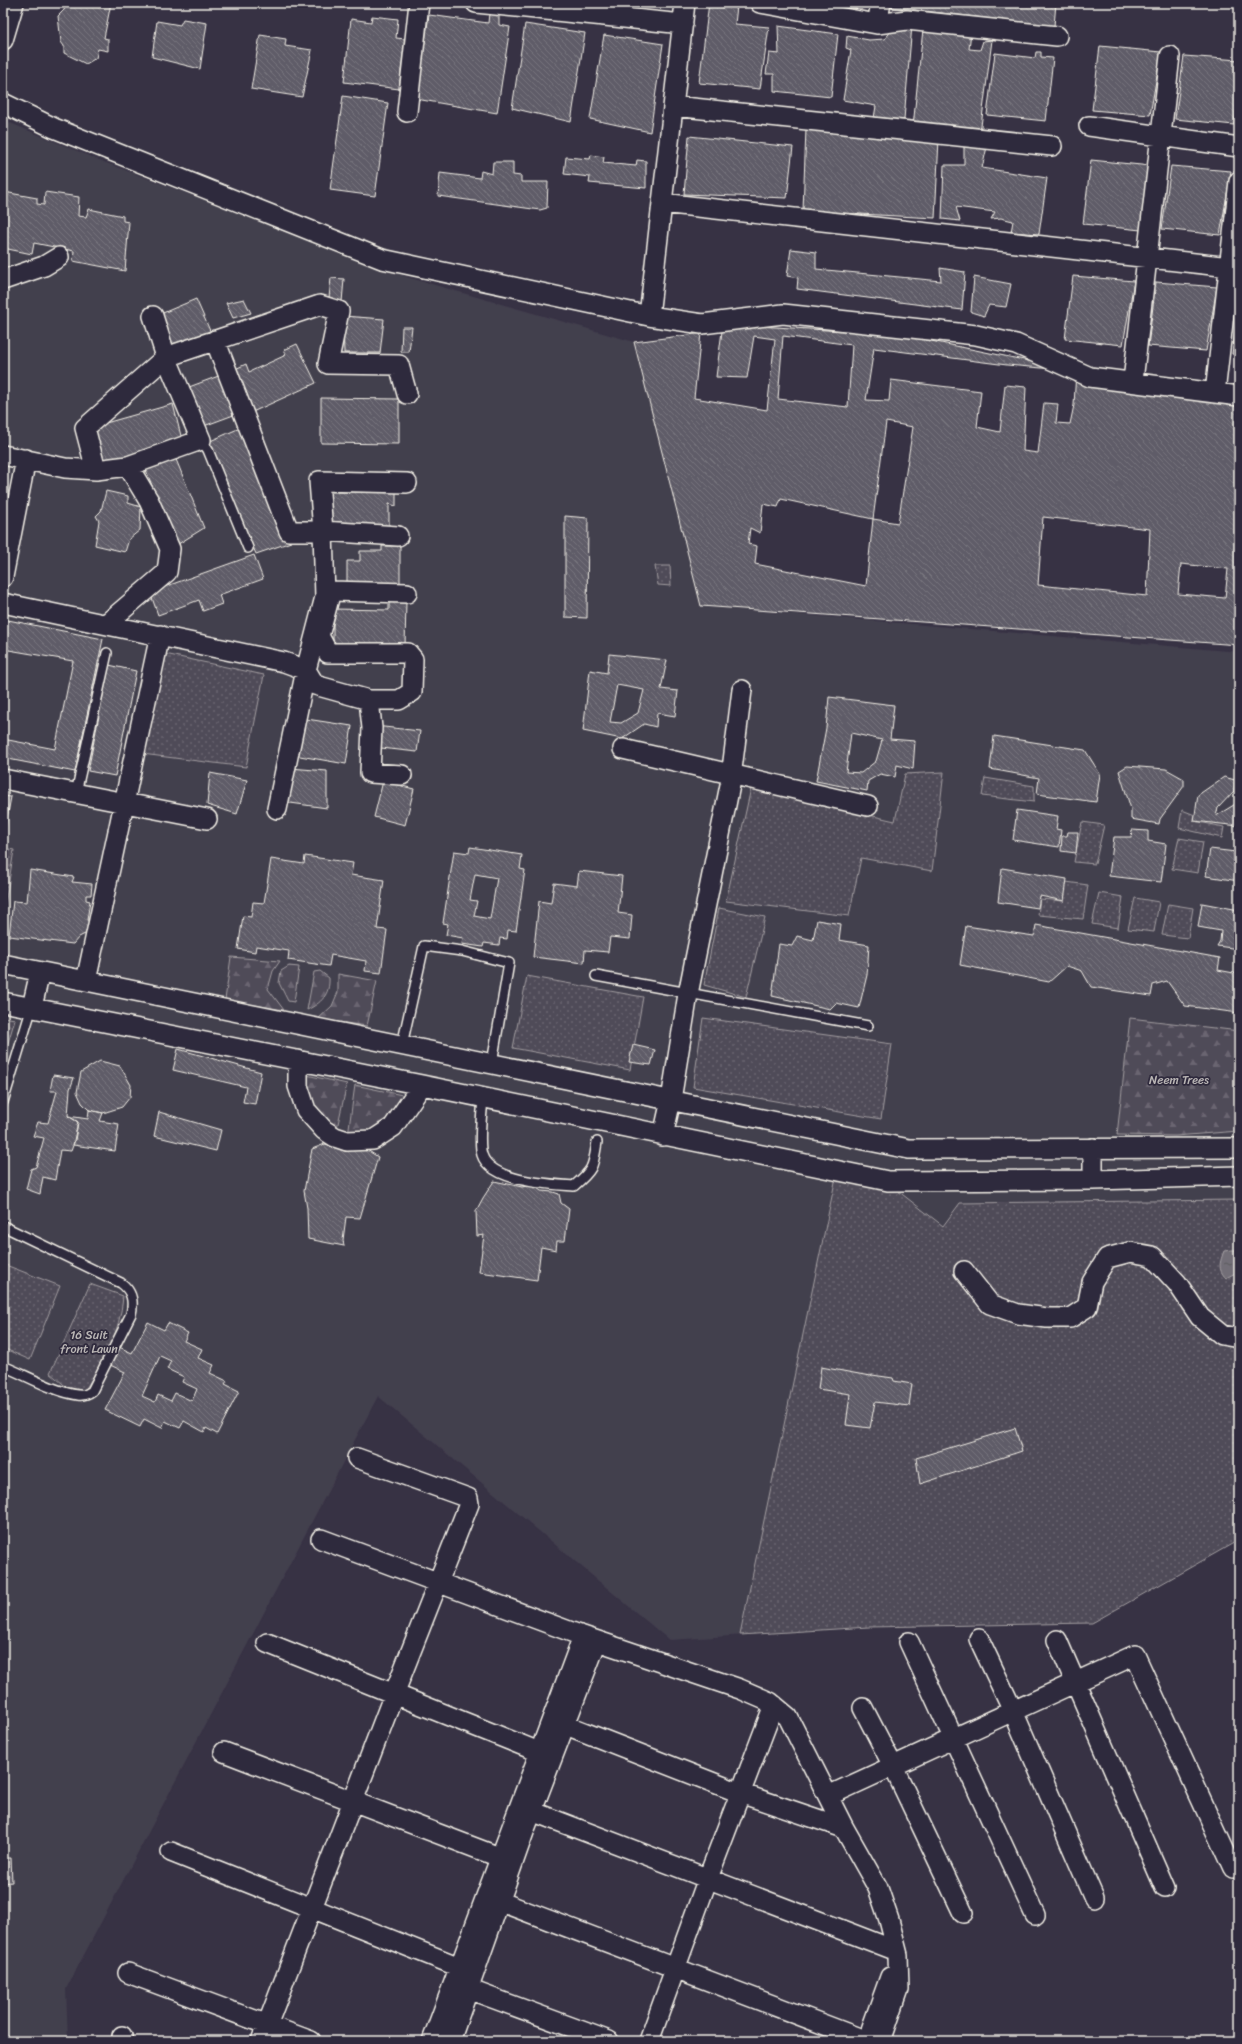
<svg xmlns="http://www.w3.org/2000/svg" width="1242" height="2044" viewBox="0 0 1242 2044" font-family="Sriracha,sans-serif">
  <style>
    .built { fill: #433f4e }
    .forest { fill: url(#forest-firs); stroke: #a29ea0 }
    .park { fill: url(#park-dots); stroke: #a29ea0 }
    .water { fill: url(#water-ripples); stroke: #a6a2a4 }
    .building { fill: url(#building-back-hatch); stroke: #f4f1e8; fill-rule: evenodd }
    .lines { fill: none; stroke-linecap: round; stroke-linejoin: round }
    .lane-casing { stroke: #f4f1e8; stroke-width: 12 }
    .street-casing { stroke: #f4f1e8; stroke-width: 22 }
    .lane { stroke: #2f2a3d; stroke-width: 9 }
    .street { stroke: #2f2a3d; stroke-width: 19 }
    .labels { text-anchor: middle; stroke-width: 3.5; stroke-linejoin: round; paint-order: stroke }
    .park-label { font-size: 12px; fill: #bbb7b6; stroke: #2f2a3d }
  </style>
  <defs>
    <pattern id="forest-firs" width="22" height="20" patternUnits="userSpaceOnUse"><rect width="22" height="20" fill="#504b59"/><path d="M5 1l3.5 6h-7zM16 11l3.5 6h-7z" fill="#6a6571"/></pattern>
    <pattern id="park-dots" width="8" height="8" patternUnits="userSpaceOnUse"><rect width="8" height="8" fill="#504b59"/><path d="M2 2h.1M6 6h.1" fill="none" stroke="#6a6571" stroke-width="1.8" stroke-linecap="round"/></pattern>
    <pattern id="water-ripples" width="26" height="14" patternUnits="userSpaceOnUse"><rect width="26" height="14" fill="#726e77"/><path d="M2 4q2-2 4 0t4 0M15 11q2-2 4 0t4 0" fill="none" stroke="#5b595c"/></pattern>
    <pattern id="building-back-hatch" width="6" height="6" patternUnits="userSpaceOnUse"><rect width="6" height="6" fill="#5f5c67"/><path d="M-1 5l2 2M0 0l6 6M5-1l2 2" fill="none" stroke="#77747d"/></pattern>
  </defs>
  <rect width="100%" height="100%" fill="#373244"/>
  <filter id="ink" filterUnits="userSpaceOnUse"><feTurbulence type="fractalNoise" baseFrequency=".025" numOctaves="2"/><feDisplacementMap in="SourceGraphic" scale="8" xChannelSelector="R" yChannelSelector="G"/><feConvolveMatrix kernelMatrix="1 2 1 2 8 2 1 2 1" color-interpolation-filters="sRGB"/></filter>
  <g filter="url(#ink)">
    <path class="built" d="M3,120l101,42 303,115 227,65 67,264 538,46v888l-147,83 -223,4 -200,13 -291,-244 -312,593 2,52h-65z"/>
    <path class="forest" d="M231,957l49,4 -7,10 -5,18 16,21 -59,-10z
      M289,966l10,1 -5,35 -6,-1 -9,-18 2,-12z
      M320,971l9,7c1,17 -8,25 -22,32l7,-38z
      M338,974l39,7 -10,45 -49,-7 14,-13 6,-14z
      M1130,1018l109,13v100l-64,5 -58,-1z
      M302,1074l45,10 -12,53 -29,-27z
      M355,1085l52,11 -34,44 -25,-5z"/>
    <path class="park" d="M655,566h15l1,20 -13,-1z
      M160,653l104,22 -18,92 -104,-13z
      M944,772l-12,99 -71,-13 -12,58 -123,-15 25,-113 144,33 10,-47z
      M985,778l49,8v16l-52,-6z
      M1182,810l13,5 -1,6 30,6 -2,11 -43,-10z
      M1082,822l22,3 -9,39 -21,-2z
      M1179,838l24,4 -5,31 -26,-4z
      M3,848l11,2 -11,68z
      M1066,882l22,3 -5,34 -45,-4 2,-16 24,2z
      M1099,893l24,4 -5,31 -26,-4z
      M1135,898l24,4 -5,30 -26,-3z
      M1168,904l25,4 -5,30 -26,-3z
      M719,908l46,9 -19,80 -42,-12z
      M527,976l116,21 -13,73 -117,-22z
      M3,1017l12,2 -12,41z
      M703,1018l189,26 -11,75 -188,-32z
      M836,1177l53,7 54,42 17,-23 279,-3v340l-147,83 -223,4 -129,8z
      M3,1264l57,22 -30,74 -27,-12z
      M90,1284l33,12c-3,38 -19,63 -38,94l-16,-1 -19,-16z"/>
    <path class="water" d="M1232,1250h7v21l-13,7c-9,-9 -6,-16 -2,-27z"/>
    <path class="building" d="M67,3h44l-7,35 4,1v12l-10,-2 -2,9 -10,6 -22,-11v-7l-3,-4 -3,-26 6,-6z
      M709,3l28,3 -2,18 34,3 -9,62 -61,-6z
      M836,3h27l-1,6 -26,-3z
      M889,3h167l-2,23 -165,-19z
      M489,13l10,2v10l11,2 -13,86 -81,-14 13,-84 59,8z
      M372,16l26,3 -2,19 9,1 -6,50 -55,-7 7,-63 20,3z
      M183,19l24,4 -7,46 -48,-12 5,-36 23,4z
      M525,24l60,9 -14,89 -59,-14z
      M912,25l-9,106 -30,-7 3,-18 -33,-6 8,-50 -5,-2 1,-12 22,4 16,-1 6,-8z
      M778,26l60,8 -7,63 -57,-6v-17h-8l3,-21 10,1z
      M923,29l48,3 -2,17 11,1 3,-9 9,-1 -12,94 -67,-7z
      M260,35l26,4 -1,7 27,4 -10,47 -51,-8z
      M604,35l59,9 -13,88 -60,-13z
      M1100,46l61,6 -11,63 -58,-5z
      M1036,52h5v5l12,1 -7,63 -59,-6 8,-62 40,5z
      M1184,56l55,4v32l-5,33 -59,-6z
      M343,96l45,7 -13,93 -45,-6z
      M806,128l133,11 -4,79 -132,-7z
      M689,136l104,11 -6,51 -103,-4z
      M964,143l23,4 -5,21 65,10 -8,56 -28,-2 2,-11 -12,-3 -10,1 4,-7 -39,-5 4,14 -18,-2 2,-54h20z
      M591,155l13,2 -1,6 33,3 1,-6 9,1v27l-57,-5 1,-6 -26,-3 2,-17 24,2z
      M1091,160l60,6 -10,64 -58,-6z
      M493,162h20v13l8,1v6h27l-1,26 -7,2 -102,-14 2,-23 40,5 1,-7 11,3z
      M1171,166l60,5 -11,64 -58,-6z
      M4,192l33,6v6l7,1 1,-13 34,5 -1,19 8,1 3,-8 34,7v5l6,1 -4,49 -52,-10 1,-10 -40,-8 -2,11 -29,-6z
      M791,249l25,3v17l125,12 -1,-13 25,4 -3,38 -165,-21 1,-11 -11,-2z
      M1073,276l61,5 -11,64 -58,-6z
      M974,277l37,7 -5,23 -17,-2 -5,11 -13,-4z
      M331,278l13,1 -2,23 -13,-4z
      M1156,282l61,5 -11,64 -58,-5z
      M196,299l15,34 -38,17 -15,-35z
      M244,299l7,14 -18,5 -7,-15z
      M1239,303v52l-7,-1z
      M343,316l41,3 -4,34h-36z
      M702,324l20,7 -6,46 31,1 7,-42 21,3 -8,71 -73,-12z
      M757,326l140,8 342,70v241l-538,-39 -67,-264z
      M402,327h10l-3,25h-8z
      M783,336l69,9 -4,62 -70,-8z
      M297,344l19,39 -68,31 -19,-42 17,-8 3,8 37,-17 -2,-5z
      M874,348l133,17 69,6 -2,34 -4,19 -14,-1 2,-19 -14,-1 -6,50 -15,-2 3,-64 -21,-2 -5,47 -23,-5 4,-36 -90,-11 -2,21 -23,-1z
      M224,374l15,39 -35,13 -15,-39z
      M321,398l78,1v45l-78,-1z
      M173,404l9,36 -84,24 -10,-36z
      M886,422l27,5 -15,96 -25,-4z
      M240,428l51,114 -35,12 -48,-112z
      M175,457l29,71 -29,18 -29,-76z
      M380,485h16v21l-7,-2v25h-65l1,-41h12v4h43z
      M106,491l22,5v7l13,4 -1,23 -11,9 -4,13 -30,-7 4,-24 -3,-5 5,-5z
      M781,499l92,20 -7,67 -111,-22 2,-18 -9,-2 2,-16 10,5 3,-29 15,3z
      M565,516l23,2 -1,100 -22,-1z
      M1043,517l107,12 -3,67 -109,-11z
      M382,546h18v41h-53v-26h13v-10h22z
      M254,555l9,24 -44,16 3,9 -19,7 -4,-11 -41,15 -8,-23z
      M1181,564l47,5 -3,29 -47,-4z
      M389,600l17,1 -1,46 -72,-1v-37l56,1z
      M3,619l100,20 -28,133 -72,-14v-19l52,10 18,-88 -70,-12z
      M609,654l58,6 -6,29 17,2 -3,25 -18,-3 -1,14 -12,-3 -22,15 -39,-8 7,-61 17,3zM617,685l27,5 -6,23 -17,10 -11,-1z
      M109,665l27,6 -21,105 -27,-5z
      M829,697l65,8 -4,34 25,2 -2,28 -16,-4 -2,12 -15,-3 -12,7 -1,10 -51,-10 10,-53zM851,733l31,7 -6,21 -15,12 -15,-1z
      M300,718l52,8 -6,38 -52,-9z
      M375,726l45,5 -3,21 -45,-5z
      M994,736l91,14 15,24 -4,28 -59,-8 2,-16 -49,-9z
      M1127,766l39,3 18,10v7l-24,33 -1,5 -28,-5v-10l-12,-38z
      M290,768l37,3v37l-44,-6z
      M210,773l37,7 -10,34 -30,-9z
      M1224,777l11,3 -1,11 -16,17 -2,8 21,-13 2,-6v29l-45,-5 4,-26z
      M383,781l31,8 -9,36 -31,-8z
      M3,796l8,1 -8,43z
      M1017,810l41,6 -2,13 5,1 -2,17 -46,-7z
      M1132,830l16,1v10l18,3 -5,38 -52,-6 5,-39h17z
      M1068,832h10l-2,21 -15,-2 1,-15h5z
      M1237,843h2v38l-33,-5 4,-27 26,3z
      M470,847l52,8 -2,14 5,1 -9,61 -8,-1 -1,9 -7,-1 -1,7 -15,-2 -1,4 -21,-3 1,-6 -17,-3 2,-11 -5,-1 11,-72 15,2zM475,874l22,4 -7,41 -16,-3 3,-15 -7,-1z
      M305,856l48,7 -2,12 33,5 -7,49 10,1 -6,43 -16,-2 1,-10 -35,-6 -2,11 -41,-6 1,-9 -33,-5 -1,6 -17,-3 5,-33 8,1 2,-15 11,1 7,-44 33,5z
      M1002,868l65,11 -3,22 -24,-5 -2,12 -40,-6z
      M30,870l44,7 -2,5 20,2 -1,11h-5v5l4,1 -3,19 4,1 -4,12 -8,4 -6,7 -64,-8 4,-35 14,1z
      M579,871l43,5 -4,37 14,2 -2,24 -20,-2 -2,15 -23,-2 -1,13 -51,-6 6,-56 12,2 3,-20 23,3z
      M1202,903l37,7v39l-22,-3 3,-5 1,-10 -23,-4z
      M817,920l24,4 -2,16 30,5 -2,30 -8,33 -23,-5 -6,6 -58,-13 7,-52 13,2 5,-10 16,4z
      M1036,925l184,33 -2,12 21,4v39l-54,-7 -18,-25 -14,4 -2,11 -60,-9 -9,-16 -15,-5 -18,16 -89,-17 6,-39 68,10z
      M633,1045l22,5 -4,15 -22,-3z
      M178,1049l83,23 -6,32 -12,-2 3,-15 -73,-17z
      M100,1061l20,5 11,19 -1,12 -8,10 -19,6 -14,-3 -7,-7 -5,-11 4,-20z
      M53,1075l21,3 -4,11 -2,27 10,6 -3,18 -4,11 -11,-1 -5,30 -12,-3 -3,17 -14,-5 5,-20 5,-2 8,-29 -11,-2 5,-14 10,1 9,-32h-7z
      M89,1110l14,3 -3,8 19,3 -4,27 -42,-6 5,-23 -10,-6 20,3z
      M159,1112l62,18 -5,21 -62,-15z
      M325,1144l17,4h22l14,9 -18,61 -14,-1 -3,23 1,6 -36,-7 -1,-31 -3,-17 8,-42z
      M494,1181l28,6 11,-2 8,6 12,1 6,2 2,9 8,6 -4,32h-8l-1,9 -15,-3 -4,33 -58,-8 5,-37 -7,1 -1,-25 7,-13z
      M148,1322l16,8 4,-7 20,10 -4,8 18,8 -4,9 16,7 -4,8 17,8 -2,3 14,7 -22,43 -11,-6 -2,4 -20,-11 -4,7 -15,-7 -3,7 -18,-9 -4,8 -35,-17 20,-38 -17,-8 9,-18 15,7zM160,1356l11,5 -4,8 17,8 -2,5 15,7 -5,12 -17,-8 -4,8 -13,-6 -3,7 -13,-6z
      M821,1367l49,9 2,-1 21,3 1,3 18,3 -3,22 -34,-4 -5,26 -24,-3 4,-31 -32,-5z
      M1015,1428l7,23 -102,33 -4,-26z
      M3,1858h8l1,24 -9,1z"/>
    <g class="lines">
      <g class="lane-casing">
        <path id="lane" d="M201,440l7,10 40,98
          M76,793l31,-140
          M596,976l272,50
          M402,1045l22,-99 38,5 47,12 -17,100
          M483,1098c-1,16 -4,35 -2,52 3,32 68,34 93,36 20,-17 19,-19 23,-44
          M3,1102l29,-95
          M3,1226l118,57c11,8 13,18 10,31l-39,77c-4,3 -8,5 -14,4 -24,-3 -52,-20 -75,-29"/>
      </g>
      <g class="street-casing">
        <path id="street" d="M476,3l207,21
          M760,3l117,21 30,-4 150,16
          M877,24l4,-21
          M3,40l11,-37
          M3,103l51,25 328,131 267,57 53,8 81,-10 193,21 40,9 74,33 149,19
          M674,106l378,40
          M407,112l12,-109
          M1089,126l150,21
          M662,203l577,65
          M3,280l41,-14 15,-9
          M649,316l36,-313
          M215,340l74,191h34l-4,-50 88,2
          M1133,381l37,-325
          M1215,393l24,-212
          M3,455l62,13 31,2 32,-4 21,35 21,48 -3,23 -61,52
          M128,466l73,-26 -35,-83 154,-52 19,6 -11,53 71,1 8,29
          M96,470l-11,-42 81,-71 -13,-41
          M3,577l23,-118
          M3,603l281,59 22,8 19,-73 -2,-66 75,5
          M306,670l9,15 54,15 3,28 -2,45 32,2
          M369,700h30l13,-8 1,-33 -5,-6h-80l-9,-17 12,-45 76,2
          M623,749l245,57
          M3,779l204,40
          M277,809l29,-139
          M3,964l906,185 330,-1
          M86,981l74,-346
          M3,1002l419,83 466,96 205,-1 146,-4
          M32,1007l8,-35
          M298,1060v26l8,24 18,20 11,7 12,4 26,-1 20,-13 29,-42
          M663,1136l8,-36 17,-106 42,-209 12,-95
          M1093,1180v-32
          M964,1271l26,33 28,10 29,4h23l17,-11 5,-25 15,-24 23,-6 22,4 25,27 23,34 22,18 17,3
          M321,1539l256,95 163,55 30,13 18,15 56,111 34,60 11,32 9,35 1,34 -18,52
          M979,1639l34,72 81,187
          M1057,1640l108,248
          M909,1642l126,273
          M267,1643l272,109
          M863,1708l30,58 70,147
          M553,1720l187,73 104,35
          M224,1752l288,110
          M828,1796l307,-141 98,214
          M521,1807l376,144
          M171,1852l301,120
          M488,1897l379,144
          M128,1973l183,68
          M457,1985l152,56
          M122,2036v5
          M261,2041l133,-347 75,-190 -1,-6 -111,-40
          M432,2041l151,-405
          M450,2041l75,-212 72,-188
          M649,2041l59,-163 66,-173
          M867,2041l23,-64"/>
      </g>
      <use href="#lane" class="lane"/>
      <use href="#street" class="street"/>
    </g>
  </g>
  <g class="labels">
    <g class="park-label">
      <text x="1179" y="1084">Neem Trees</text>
      <text x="89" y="1339">16 Suit<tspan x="89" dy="14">front Lawn</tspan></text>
    </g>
  </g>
  <rect width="1242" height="2044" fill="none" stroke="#2f2a3d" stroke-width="16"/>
  <rect x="8" y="8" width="1226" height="2028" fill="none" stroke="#f4f1e8" stroke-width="1.5" filter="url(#ink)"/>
</svg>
